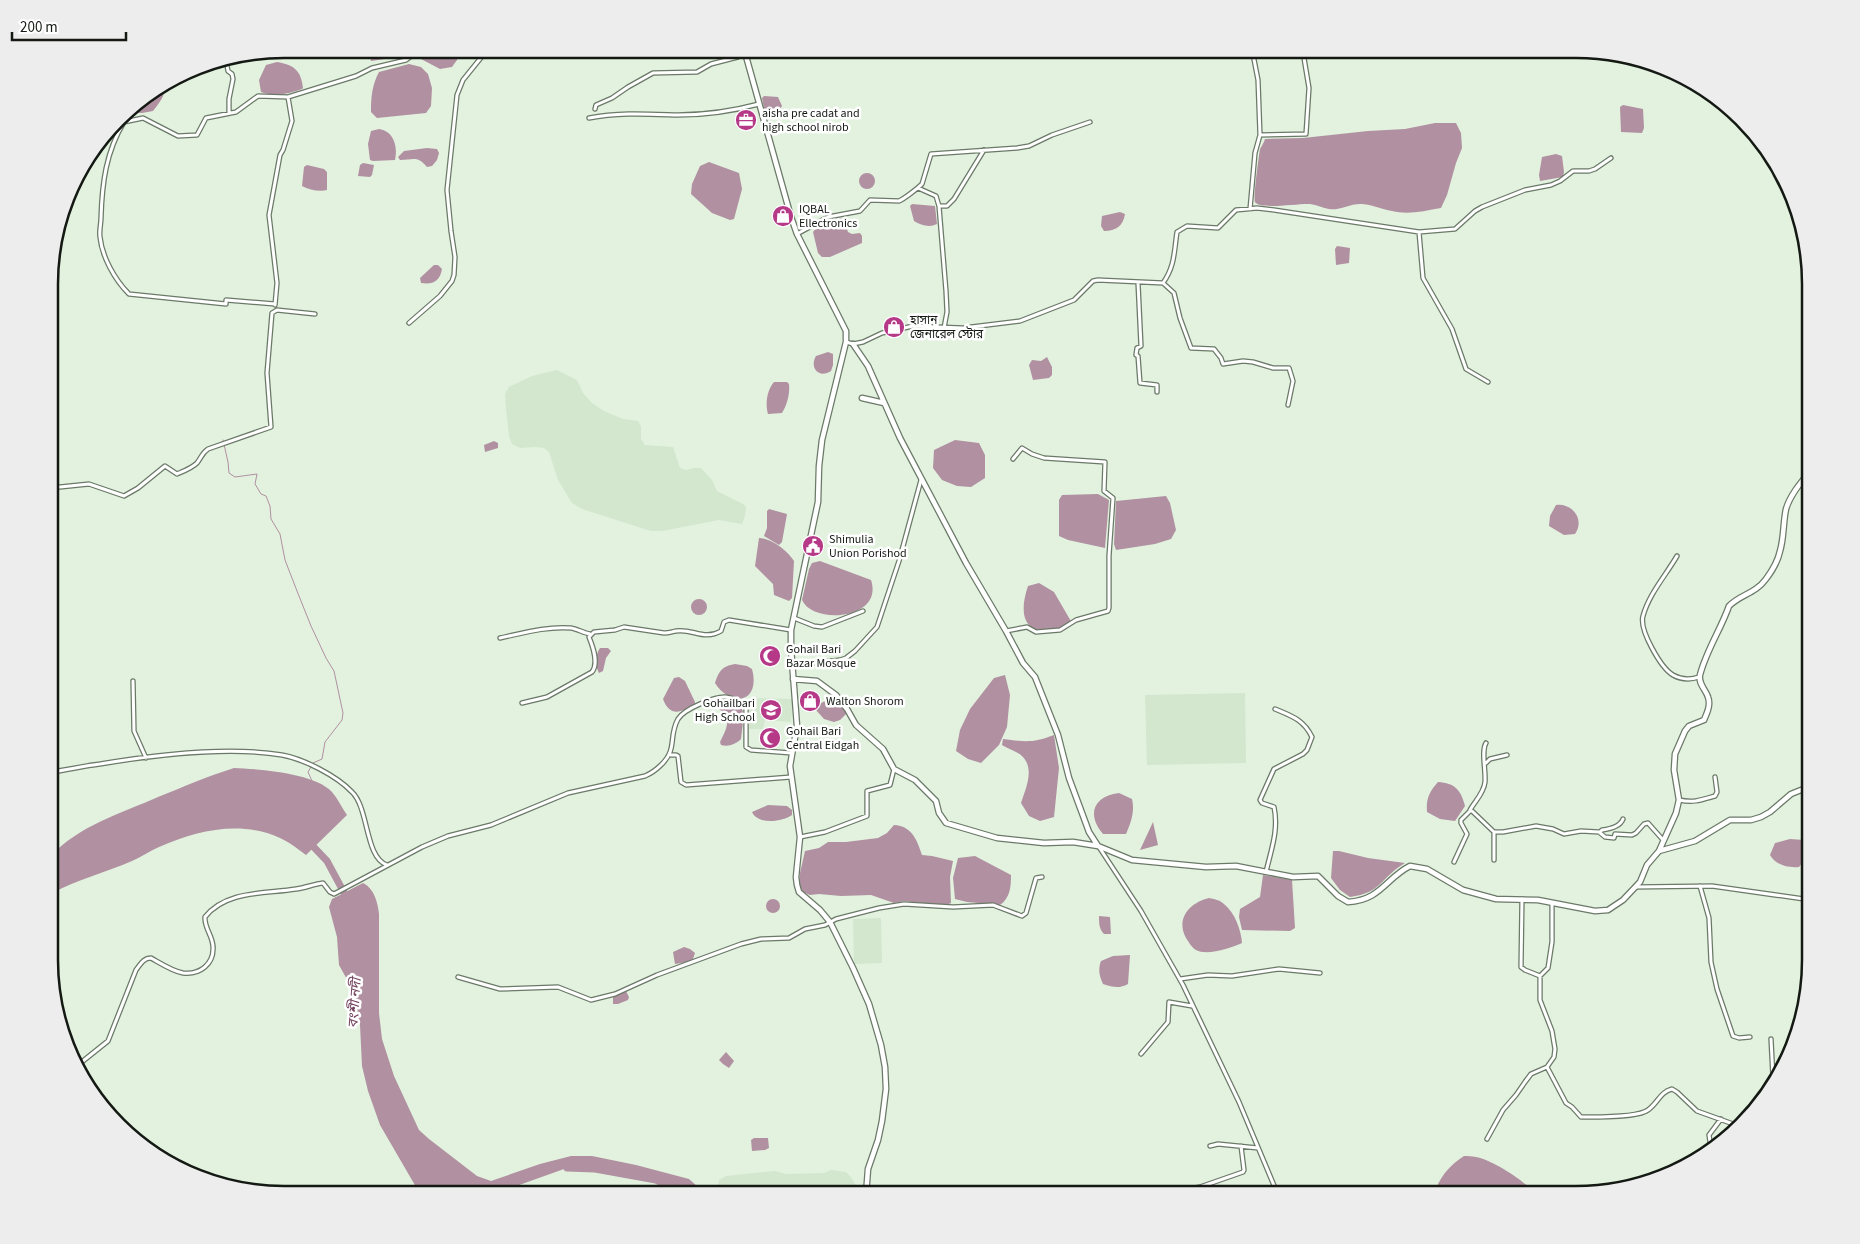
<svg xmlns="http://www.w3.org/2000/svg" width="1860" height="1244" viewBox="0 0 1860 1244" font-family="'Source Sans 3','Noto Sans Bengali',sans-serif">
  <style>
    .built { fill: #d2e7ce }
    .water { fill: #b190a1 }
    .lines { fill: none; stroke-linecap: round; stroke-linejoin: round }
    .stream { stroke: #b190a1; stroke-width: 1 }
    .river { stroke: #b190a1; stroke-width: 7 }
    .minor-casing { stroke: #6b7968; stroke-width: 5.5 }
    .tertiary-casing { stroke: #6b7968; stroke-width: 7 }
    .minor { stroke: #fff; stroke-width: 3 }
    .tertiary { stroke: #fff; stroke-width: 4.5 }
    .labels { text-anchor: middle; stroke-width: 5; stroke-linejoin: round; paint-order: stroke }
    .poi-label { font-size: 12px; fill: #141913; stroke: #fff; text-anchor: start }
    .water-label { font-size: 14px; font-style: italic; fill: #754560; stroke: #fff }
    .rim { fill: none; stroke: #141913; stroke-width: 2.5 }
  </style>
  <rect width="100%" height="100%" fill="#e2f2df"/>
  <path class="built" d="M557,370l20,10 6,13 9,10 12,8 19,8 15,2 3,5v13l4,6 28,2 7,21 6,2 8,-2h7l11,12 5,11 26,13 3,3 -1,9 -3,8 -23,-4 -57,11h-11l-69,-22 -10,-6 -14,-23 -9,-28 -5,-4 -9,-1 -15,1 -8,-4 -3,-8 -3,-27 -1,-15 4,-7 23,-11z
    M1245,693l1,70 -99,2 -2,-70z
    M749,698l44,1 -2,23 -26,-2 -2,9h-14z
    M881,918l1,45 -28,1 -1,-45z
    M831,1170l15,2 4,4 7,11 1,8h-139l-1,-9 1,-6 7,-4 49,-5 11,3 38,-1z"/>
  <path class="water" d="M368,49h37l3,1v4l-5,4h-11l-21,3z
    M420,49h43l-1,4 -10,14 -12,2 -19,-10 -4,-5z
    M277,62c17,3 24,8 26,26l-1,1c-14,5 -27,8 -41,3l-2,-12 7,-15z
    M409,64l12,3 7,7 4,14 -1,18 -5,7 -49,5 -6,-6c0,-15 1,-27 8,-40z
    M165,85c1,10 -6,18 -12,26l-11,2 -17,-1 3,-5z
    M764,96l14,1 4,9c-3,5 -10,9 -17,7l-3,-15z
    M1623,105l20,4 1,19 -2,5 -21,-1 -1,-25z
    M1435,123h21l5,10 1,15 -6,15 -9,32 -6,13c-17,3 -33,7 -49,3 -11,-2 -18,-6 -30,-7 -11,-1 -23,7 -33,5 -6,-1 -12,-4 -19,-5 -10,-1 -51,6 -55,-2 -2,-4 4,-47 5,-53 2,-3 4,-7 5,-10l38,-1 65,-7 37,-2z
    M379,129c15,2 19,18 16,31l-22,1 -3,-1 -2,-16 3,-13z
    M427,148l10,1 2,4 -2,7 -5,6 -5,1c-10,-12 -14,-7 -27,-7l-2,-3 6,-6z
    M1556,154l6,2 2,16 -1,5 -23,4 -1,-6 3,-18z
    M709,162l30,11 3,16 -8,30 -4,1 -18,-7 -21,-19 1,-10 8,-18z
    M363,163l11,2 -2,10 -2,2 -12,-1 2,-11z
    M307,165l17,4 3,3v18c-7,2 -18,0 -25,-4l2,-19z
    M859 181a8 8 0 1 1 16 0a8 8 0 1 1-16 0Z
    M912,204l23,2 2,18c-8,4 -16,1 -23,-3l-4,-15z
    M1120,212l5,2c-2,12 -9,17 -21,17l-3,-5 1,-10z
    M841,218l3,3 4,11 4,2 8,-1 2,3v7l-32,14h-8l-4,-4 -5,-21 3,-4z
    M1337,246l13,2 -1,15 -13,2 -1,-16z
    M434,265h4l4,4c-2,12 -9,16 -21,14l-1,-5z
    M828,352l5,2v11l-2,6c-12,8 -22,-3 -15,-15z
    M1047,357l5,10v8l-3,3 -16,2 -4,-15 3,-5 9,1z
    M774,382h13l2,2c1,10 -2,21 -7,29l-14,1c-3,-10 -1,-24 6,-32z
    M955,440l24,3 6,12v23l-14,9 -14,-1 -15,-6 -9,-12 1,-18z
    M494,441l4,2v5l-13,4 -1,-7z
    M1098,494l11,6 -4,48 -37,-8 -9,-4v-36l3,-5z
    M1166,496l4,7 6,27 -5,9 -16,5 -39,6 -2,-6 2,-43z
    M1556,505c17,-2 29,15 19,29l-11,1 -15,-9 1,-10z
    M769,509l18,5 -5,28 -3,3 -15,-9 3,-8v-17z
    M759,538c12,0 29,13 35,23l-2,37 -3,3 -15,-6 -1,-11 -18,-18z
    M820,561l51,19c13,40 -58,45 -69,20l7,-31 3,-6z
    M1039,583l15,9 18,31c-37,18 -58,4 -44,-37z
    M691 607a8 8 0 1 1 16 0a8 8 0 1 1-16 0Z
    M600,648h8l3,3 -5,7 -3,13 -4,2c-4,-7 -4,-18 1,-25z
    M735,664l12,2 5,3c9,34 -21,39 -37,14 4,-12 7,-17 20,-19z
    M1005,675l5,20 -3,32 -8,18 -18,18 -13,-4 -12,-8 4,-21 10,-21 24,-31z
    M679,677l6,4 10,21v2c-13,8 -25,14 -32,-5l11,-21z
    M832,697h4l11,16 -7,7 -6,2 -10,-3 -8,-9v-4z
    M725,702l16,5 3,7 -3,25c-5,5 -12,8 -20,6l-1,-3c6,-12 13,-24 -1,-33l1,-4z
    M1054,735l5,33 -5,49 -14,4 -11,-5 -8,-13c4,-13 14,-33 2,-46 -4,-5 -15,-8 -21,-12l1,-6c23,3 30,4 51,-4z
    M234,768c25,1 81,5 98,24 6,7 10,16 15,23l-41,40c-8,-6 -17,-13 -26,-17 -39,-18 -83,-8 -121,9 -9,4 -18,10 -27,14 -27,12 -55,18 -81,33v-38c27,-30 71,-43 107,-59 25,-10 50,-21 76,-29z
    M1438,782c17,1 23,8 27,24l-10,15 -15,-2 -13,-7c-1,-13 2,-20 11,-30z
    M1119,793l13,6c3,12 -1,24 -6,35h-23c-17,-20 -9,-38 16,-41z
    M768,805l19,1 5,4v5c-10,7 -34,10 -40,-3z
    M1153,822l5,23 -18,5z
    M894,825c18,1 23,15 28,30l10,1 21,5 -3,16 1,26 -4,2h-10l-33,-4 -10,2 -23,-8 -30,1 -22,-2 -9,1 -7,-3 -4,-7 1,-12 5,-22 14,-3 9,-6h18l32,-4 9,-5z
    M1790,839l14,1 3,4 -1,14 -7,9c-12,1 -23,-2 -29,-12l5,-12z
    M1333,851h6l29,7 37,5c-24,14 -23,30 -55,34l-10,-7 -9,-12z
    M975,856l36,19c0,12 -1,23 -11,30l-33,-3 -12,-3 -2,-21 5,-20z
    M1263,875l29,5 3,48 -5,3 -48,-1 -3,-13 1,-8 20,-12z
    M363,883c11,5 15,20 16,31v99l3,26 12,37 25,54 10,9 48,37 14,5 49,-17 31,-8h21l44,9 53,14 18,16h-18l-3,-4 -33,-13 -66,-11 -23,2 -73,26h-63l-12,-8 -36,-62 -12,-34 -6,-25 -2,-41 -6,-33 -15,-27 -2,-28 -8,-30 3,-8z
    M1209,898c5,1 11,2 15,6 11,9 17,26 18,39 -11,5 -35,13 -46,7 -4,-2 -8,-9 -10,-12 -11,-20 5,-36 23,-40z
    M766 906a7 7 0 1 1 14 0a7 7 0 1 1-14 0Z
    M1099,916l11,1 1,17h-7c-5,-5 -5,-11 -5,-18z
    M684,947l6,2 5,4 -2,6 -5,3 -13,2 -2,-12z
    M1130,955l-2,29c-9,5 -15,3 -25,0 -4,-8 -5,-15 -2,-23l12,-5z
    M626,991l3,6 -1,3 -10,4h-5v-7z
    M726,1052l8,9 -5,7 -6,-4 -4,-4z
    M754,1138h14l1,10 -4,2 -13,1 -1,-11z
    M1464,1156c4,0 8,0 12,1 16,3 50,24 60,38h-102c5,-18 15,-29 30,-39z"/>
  <g class="lines">
    <path class="stream" d="M223,440l5,22 1,11 6,4 22,-3 -2,10 6,10 5,2 4,10 1,13 9,15 5,26 12,31 14,35 15,32 8,13 9,42 -1,7 -17,22 -3,17 -9,4
      M311,767l-3,5 4,9"/>
    <path class="river" d="M308,841l19,20 21,39
      M567,1168l28,1 61,11 31,15"/>
    <g class="minor-casing">
      <path id="minor" d="M1252,49l6,31 2,55 46,-1 3,-46 -5,-30 2,-9
        M226,60l2,11 4,3 1,5 -4,20v14
        M595,109l1,-4 16,-7 16,-11 25,-14 44,-1 14,-8 27,-7 7,-6 18,-2
        M589,118c30,-6 59,-4 89,-3 27,0 55,-4 81,-11
        M918,188l18,8 3,10 7,85 1,21 -3,16
        M939,206h8l7,-7 30,-49
        M1250,209l5,-56 5,-18
        M1419,232l4,46 29,51 14,40 22,13
        M797,234l31,-17 32,-6 10,-11 29,1c5,-2 19,-13 23,-17l9,-30 86,-6 12,-2 23,-11 38,-13
        M1138,283l3,63 -4,2 -1,7 2,1 2,27 17,2v7
        M1163,283l11,10 6,25 11,30 23,1 7,9 2,6 20,-3 10,1 20,6h16l4,13 -5,24
        M275,304l-49,-4v4l-97,-10c-14,-14 -27,-37 -29,-57 -1,-6 1,-13 1,-19 1,-35 5,-66 23,-96l19,-4 35,18 19,-1 9,-17 30,-6 22,-16 30,1 68,-21 16,-8 34,-8 4,-3 3,-8
        M275,305l2,-22 -8,-68 11,-60 3,-5 9,-29 -4,-24
        M409,323l31,-27 12,-15 2,-6 1,-18 -4,-26 -4,-41 10,-95 6,-15 25,-31
        M846,342l7,2 10,-2 19,-9 31,-7 50,2 57,-7 54,-21 19,-19 5,-1 65,3c12,-17 11,-31 14,-51l10,-6 31,2 18,-18 21,-2 17,2 145,22 36,-3 20,-18 7,-4 43,-17 26,-5 9,-4 13,-10h16l6,-2 16,-11
        M51,486l9,1 29,-3 35,12 14,-8 27,-22 12,8c7,-3 15,-6 20,-11 4,-5 5,-10 11,-14l63,-22 -4,-54 5,-60 5,-3 38,4
        M1677,556c-11,19 -28,38 -34,60 -4,14 18,52 30,59 9,5 17,5 26,2
        M794,618l20,8 8,1 41,-16
        M1006,631l21,-4 9,5 24,-2 16,-10 32,-9 1,-3v-52l4,-58 -9,-7 1,-29 -61,-4 -12,-4 -10,-6 -9,11
        M500,638c23,-5 47,-12 71,-10 6,1 13,5 19,6
        M792,663h21l27,-3 6,-2 9,-7 22,-24 22,-66 22,-81
        M133,681l1,50 12,27
        M522,703l25,-6 45,-25c7,-9 1,-25 -3,-35l5,-5 21,-2 9,-3 40,6c5,0 7,-1 12,-2 16,-3 28,10 45,0l3,-9 5,-2 62,10
        M671,755h5l2,1 3,26 5,3 105,-8
        M1486,763l4,-4 17,-4
        M51,772c16,-2 32,-6 49,-8 54,-9 128,-18 182,-9 22,4 55,21 70,37 17,16 13,66 35,73
        M1679,800c15,3 22,0 36,-4l2,-4 -2,-15
        M1470,810c5,-9 14,-17 15,-28 1,-11 -4,-31 1,-39
        M1600,832l2,-2c8,-1 18,-3 21,-11
        M800,837l25,-5 42,-16v-25l23,-6 4,-16
        M1099,847l42,64 42,74 56,117 39,93
        M1494,860v-28
        M1454,862l13,-28 -6,-11v-3l9,-9h2l22,21h9l33,-6 17,3 11,5 17,-3 18,1 6,5 9,1 1,-4 17,1 4,-2 8,-9 4,-1 16,18
        M1266,872c5,-22 13,-42 8,-65l-12,-4 -2,-3 14,-31 29,-15 4,-4 5,-13c-8,-17 -20,-21 -37,-28
        M1700,886l9,32 2,44 6,27 16,47 6,2 11,-1
        M1635,887l77,-1 99,14
        M1540,976l8,-8 4,-26v-39
        M458,977l42,12 58,-2 33,13 24,-6 42,-19 84,-31 20,-5 28,-1 16,-9 20,-4 11,-6 43,-11 25,-4 49,3 40,-2 29,11 4,-3 10,-35 6,-1
        M1180,979l28,-4 24,1 47,-7 41,4
        M1141,1054l27,-32 1,-20 23,4
        M1547,1067l19,36 6,4 9,10c15,0 56,1 67,-7 10,-7 12,-18 24,-21l5,3 20,19 39,14
        M77,1068l6,-7 25,-20 28,-71c4,-5 7,-12 15,-12 9,5 21,13 32,15 17,2 31,-9 30,-26 0,-11 -9,-19 -8,-30 21,-27 61,-23 91,-28 9,-1 18,-5 27,-6l7,9 4,2 88,-47 26,-11 43,-11 77,-32 77,-17c7,-3 11,-6 16,-11 17,-16 7,-28 17,-46 6,-10 37,-23 48,-22 7,1 15,6 20,11v39l5,3 40,3
        M1767,1095v-3l5,-7 1,-7 -2,-39
        M1487,1139l16,-29 13,-15 9,-13 6,-8 16,-7 7,-10 1,-8 -3,-18 -12,-31v-24l-15,-6 -4,-3 1,-68
        M1210,1146l8,-2 40,4
        M1711,1148l-2,-13 12,-16
        M1180,1195l2,-5 18,-3 43,-15 1,-2 -3,-24"/>
    </g>
    <g class="tertiary-casing">
      <path id="tertiary" d="M744,49l47,168 6,17 49,97v11l-24,98 -3,26 -1,36 -27,128v18l6,78 -7,40 10,71 -4,40 1,8 2,7 21,18 10,12 23,46 16,36 12,41 4,22 1,22 -4,32 -4,19 -10,29 -2,26
        M853,344l15,22 32,72 66,125 40,68 17,32 12,14 23,58 11,43 13,35 7,19 9,14 34,14 74,7 30,-1 57,11 25,-1 20,20 10,6c33,-2 38,-24 62,-36l17,3 36,21 33,9 42,1 57,11 13,-1 15,-10 17,-18 7,-17 12,-14 17,-38 3,-13 -5,-30 1,-16 10,-23 4,-5 15,-6c3,-7 7,-15 4,-23 -2,-7 -10,-13 -8,-22 6,-24 21,-46 29,-69 12,-12 26,-12 37,-27 6,-8 12,-18 14,-28 4,-13 3,-28 6,-42 4,-14 16,-28 25,-39
        M862,398l22,5
        M793,679l24,2 19,14 11,14 9,16 27,24 11,20 21,11 21,21 3,12 7,10 51,15 47,5 29,-1 25,4
        M1659,851l36,-10 35,-21h21l10,-3 9,-5 21,-18 20,-8"/>
    </g>
    <use href="#minor" class="minor"/>
    <use href="#tertiary" class="tertiary"/>
  </g>
  <defs>
    <g id="office-disc" transform="scale(1.125)"><circle r="9.5" fill="#b63988" stroke="#fff"/><path d="M-6-3h4V-5.5h4V-3h4V5H-6ZM-1-4.5V-3h2v-1.5ZM-6 0V1H6V0Z" fill="#fff"/></g>
    <g id="shop-disc" transform="scale(1.125)"><circle r="9.5" fill="#b63988" stroke="#fff"/><path d="M-5-2.5h2.3a2.7 3.5 0 0 1 5.4 0H5L5.5 6h-11ZM-1.5-2.5h3a1.5 2.3 0 0 0-3 0Z" fill="#fff"/></g>
    <g id="civic-disc" transform="scale(1.125)"><circle r="9.5" fill="#b63988" stroke="#fff"/><path d="M-.6-6.5H3V-4.5H.6V-3L4-1V1h2V6H-6V1h2V-1L-.6-3ZM-1.2 2.5V6h2.4V2.5Z" fill="#fff"/></g>
    <g id="mosque-disc" transform="scale(1.125)"><circle r="9.5" fill="#b63988" stroke="#fff"/><path d="M3.5-4.9A6 6 0 1 0 3.5 4.9A5 5 0 1 1 3.5-4.9Z" fill="#fff"/></g>
    <g id="school-disc" transform="scale(1.125)"><circle r="9.5" fill="#b63988" stroke="#fff"/><path d="M0-5L7-2L0 1L-7-2ZM-4 1L0 2.5L4 1V4Q0 6-4 4Z" fill="#fff"/></g>
  </defs>
  <g fill-rule="evenodd">
    <use href="#office-disc" x="746" y="120"/>
    <use href="#shop-disc" x="783" y="216"/>
    <use href="#shop-disc" x="894" y="327"/>
    <use href="#civic-disc" x="813" y="546"/>
    <use href="#mosque-disc" x="770" y="656"/>
    <use href="#shop-disc" x="810" y="701"/>
    <use href="#school-disc" x="771" y="710"/>
    <use href="#mosque-disc" x="770" y="738"/>
  </g>
  <g class="labels">
    <g class="poi-label">
      <text x="762" y="117">aisha pre cadat and<tspan x="762" dy="14">high school nirob</tspan></text>
      <text x="799" y="213">IQBAL<tspan x="799" dy="14">Ellectronics</tspan></text>
      <text x="910" y="324">হাসান<tspan x="910" dy="14">জেনারেল স্টোর</tspan></text>
      <text x="829" y="543">Shimulia<tspan x="829" dy="14">Union Porishod</tspan></text>
      <text x="786" y="653">Gohail Bari<tspan x="786" dy="14">Bazar Mosque</tspan></text>
      <text x="826" y="705">Walton Shorom</text>
      <text x="755" y="707" text-anchor="end">Gohailbari<tspan x="755" dy="14">High School</tspan></text>
      <text x="786" y="735">Gohail Bari<tspan x="786" dy="14">Central Eidgah</tspan></text>
    </g>
    <g class="water-label">
      <text transform="translate(354 1003) rotate(-86)" y="5">বংশী নদী</text>
    </g>
  </g>
  <path d="M0 0H1860V1244H0ZM284 58H1576A226 226 0 0 1 1802 284V960A226 226 0 0 1 1576 1186H284A226 226 0 0 1 58 960V284A226 226 0 0 1 284 58Z" fill="#ecedec" fill-rule="evenodd"/>
  <path class="rim" d="M284 58H1576A226 226 0 0 1 1802 284V960A226 226 0 0 1 1576 1186H284A226 226 0 0 1 58 960V284A226 226 0 0 1 284 58Z"/>
  <path d="M12 32v8h114v-8" fill="none" stroke="#141913" stroke-width="2.5"/>
  <text x="20" y="32" font-size="15" fill="#141913" stroke="#ffffff" stroke-width="4" paint-order="stroke">200 m</text>
</svg>
